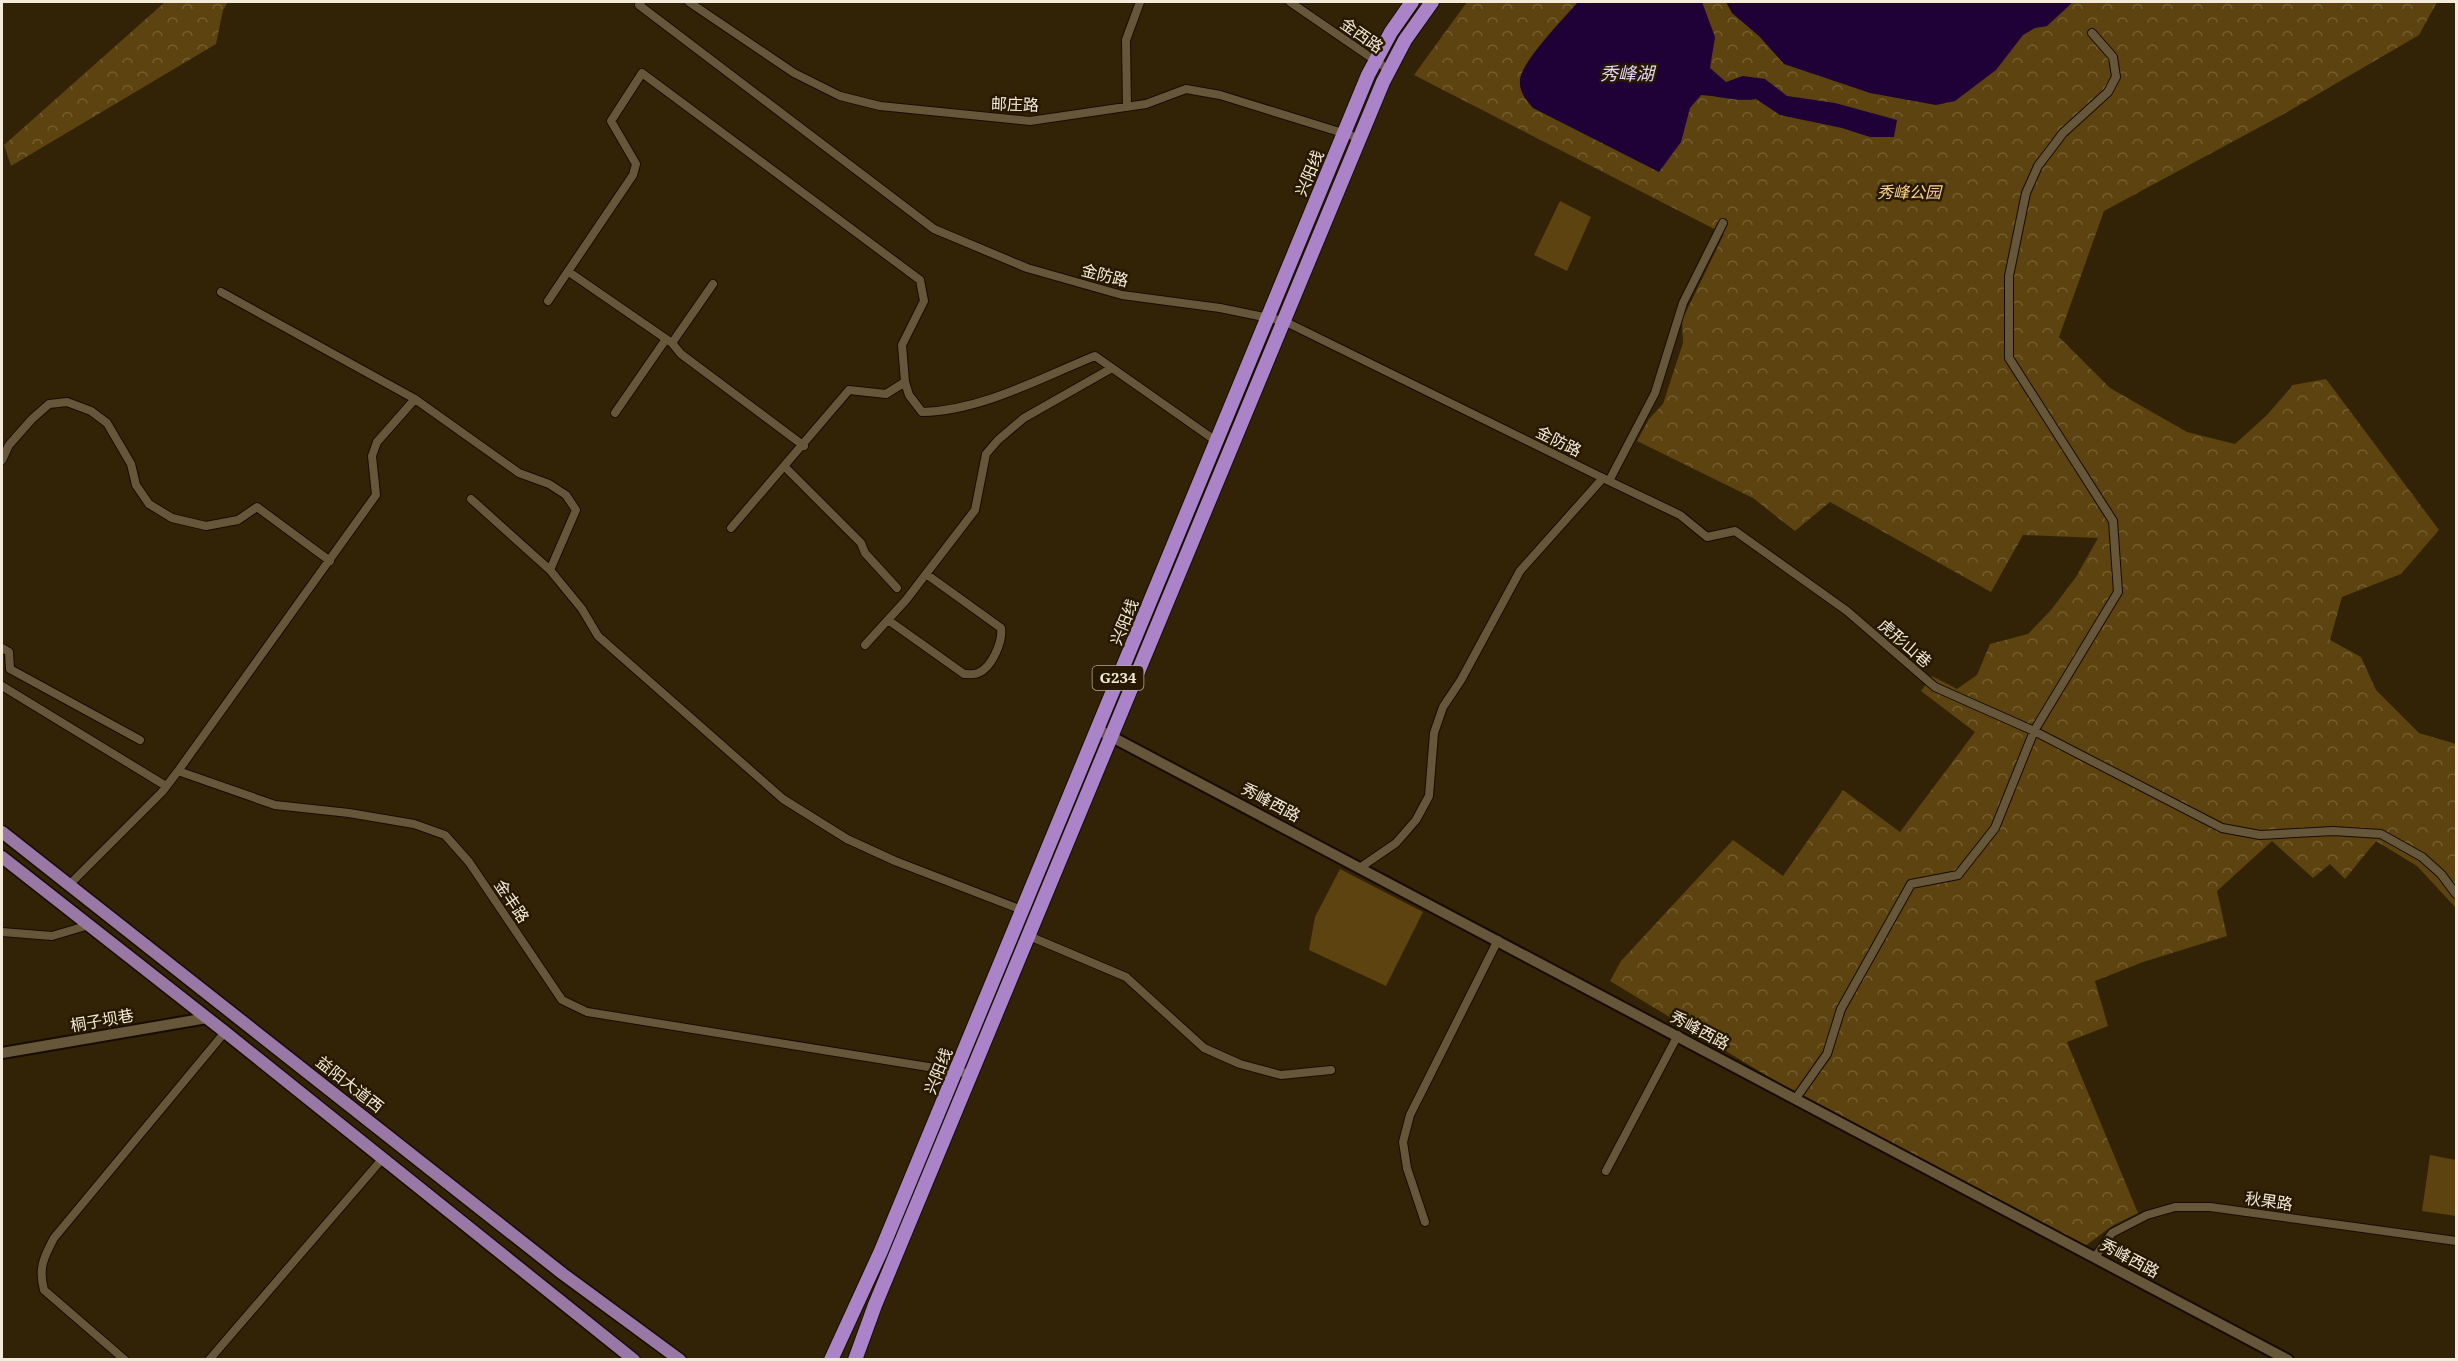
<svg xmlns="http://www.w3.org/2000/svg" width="2458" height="1361" viewBox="0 0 2458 1361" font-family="'Noto Serif','Noto Sans SC',serif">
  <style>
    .forest { fill: url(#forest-crowns) }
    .pitch { fill: #5c430f }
    .water { fill: #1f0037 }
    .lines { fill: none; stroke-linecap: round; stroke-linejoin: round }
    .minor-casing { stroke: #170c00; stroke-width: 10 }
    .tertiary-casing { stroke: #170c00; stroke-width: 14 }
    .primary-casing { stroke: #170c00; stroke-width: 15 }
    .trunk-casing { stroke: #170c00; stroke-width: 16 }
    .minor { stroke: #67573a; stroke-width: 8 }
    .tertiary { stroke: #67573a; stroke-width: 10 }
    .primary { stroke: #9978a5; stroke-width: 12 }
    .trunk { stroke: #aa83c9; stroke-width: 14 }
    .labels { text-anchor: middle; stroke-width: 5; stroke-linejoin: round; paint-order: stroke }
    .shield { fill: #271900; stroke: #b6ac99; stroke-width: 1.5 }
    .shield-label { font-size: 15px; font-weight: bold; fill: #f4ebda }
    .street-label { font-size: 16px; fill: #f4ebda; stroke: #271900 }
    .park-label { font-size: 16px; font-style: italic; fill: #fed48a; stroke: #271900 }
    .water-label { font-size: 18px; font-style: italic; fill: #e3d3f7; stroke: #271900 }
  </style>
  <defs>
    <pattern id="forest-crowns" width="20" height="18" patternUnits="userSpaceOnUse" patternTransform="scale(1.5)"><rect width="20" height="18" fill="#5c430f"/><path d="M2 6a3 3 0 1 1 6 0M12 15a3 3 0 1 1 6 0" fill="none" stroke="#745e31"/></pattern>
  </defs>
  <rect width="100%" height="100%" fill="#322306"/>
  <path class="forest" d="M165,2h63l-5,8 -7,34 -205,122 -7,-21z
    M1467,2h970l-18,33 -137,80 -178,96 -45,126 51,51 77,44 48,12 32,-29 26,-30 33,-6 113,151 -38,44 -59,23 -12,43 31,17 15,33 43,43 37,11v164l-39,-42 -41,-25 -31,38 -15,-15 -17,14 -41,-37 -55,50 10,45 -84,26 -48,19 13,45 -41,16 71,171 -26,13 -27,20 -283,-149 -192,-116 11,-20 112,-121 50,36 60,-86 57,42 75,-100 -54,-41 11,-15 25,13 20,-14 13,-31 38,-10 23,-24 25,-33 22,-39 -75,-3 -32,57 -161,-90 -35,29 -42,-33 -116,-57 12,-22 14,-15 20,-61 -1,-23 42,-86 -310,-159z"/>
  <path class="pitch" d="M1560,201l31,16 -24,54 -33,-16z
    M1340,869l83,43 -37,74 -77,-36 6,-33z
    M2430,1155l26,5v56l-34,-5z"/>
  <path class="water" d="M1578,2h124l13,35 -5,31 16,14 17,-6 22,3 22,17 48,7 62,17 -3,17h-24l-28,-9 -62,-13 -24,-16c-19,3 -36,-3 -55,-4l-11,13 -9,34 -22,30 -126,-64c-7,-8 -14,-16 -13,-28 1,-18 45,-63 58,-78z
    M1726,2h347l-26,24 -12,2 -12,7 -27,35 -41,31 -19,4 -66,-12 -86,-29 -25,-28 -27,-23z"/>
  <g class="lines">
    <g class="minor-casing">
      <path id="minor" d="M641,2l-2,3 295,224 93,39 95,27 98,13 64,13 325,160
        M689,2l105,71 46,23 40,10 150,15 116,-17 40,-15 34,6 139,43
        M1290,2l99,68
        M1127,107l-1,-67 14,-38
        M1723,223l-40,80 -28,90 -46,88 71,34 27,22 28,-6 112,80 88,76 99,44 188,97 38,7 73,-4 48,3 41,23 19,17 15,20
        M569,272l103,71 9,11 123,92
        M221,292l194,107 104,74 30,11 17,11 10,15 -26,60 32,39 16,27 185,163 64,40 48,22 127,49
        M548,301l85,-126 3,-11 -25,-43 31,-48 278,207 4,21 -22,44 3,37 4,13 13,17c59,-1 118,-34 173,-56l121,85
        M672,343l41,-59
        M615,413l51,-74
        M2,460l7,-15 23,-26 17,-15 18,-2 24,9 16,12 24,41 5,21 13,19 23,14 34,8 32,-6 19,-13 73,54
        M785,467l76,76 4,10 32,35
        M471,499l79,71
        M731,528l118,-138 37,4 19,-12
        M888,620l76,54c4,0 10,1 14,-1 14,-5 25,-32 23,-45l-75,-54
        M865,645l41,-45 69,-90 11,-56 12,-14 26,-22 88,-50
        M2,648l7,4 1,17 130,71
        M2,686l164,100
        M178,771l198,-276 -4,-39 5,-14 38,-43
        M1361,867l35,-24 20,-23 13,-24 5,-63 9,-26 18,-27 59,-109 83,-93
        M69,885l93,-93 16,-21 97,34 74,8 65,11 31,11 24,27 93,138 25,12 385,62
        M2,932l50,4 37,-11
        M1029,936l97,41 78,71 36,16 41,11 50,-5
        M1796,1098l31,-44 14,-45 70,-125 47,-9 37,-47 39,-97 84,-139 -5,-71 -104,-163v-82l17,-83 12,-27 25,-33 45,-41 8,-15 -3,-20 -21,-24
        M1606,1171l72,-136
        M1425,1222l-18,-54 -4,-26 7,-27 88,-175
        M2095,1257l17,-24 35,-18 28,-8h35l246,34
        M125,1360l-81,-70c-6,-22 0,-33 10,-52l171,-206
        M209,1360l174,-202"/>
    </g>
    <g class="tertiary-casing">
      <path id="tertiary" d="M1097,729l1191,631
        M2,1053l205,-35"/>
    </g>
    <g class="primary-casing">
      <path id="primary" d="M2,832l561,442 117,86
        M2,857l223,175 409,328"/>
    </g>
    <g class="trunk-casing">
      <path id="trunk" d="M831,1360l50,-109 487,-1176 23,-43 21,-30
        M855,1360l20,-55 508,-1223 22,-42 27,-38"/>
    </g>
    <use href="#minor" class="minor"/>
    <use href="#tertiary" class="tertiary"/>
    <use href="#primary" class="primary"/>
    <use href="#trunk" class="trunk"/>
  </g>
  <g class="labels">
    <rect class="shield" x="1092.5" y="666" width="51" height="24" rx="4.5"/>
    <g class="shield-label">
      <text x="1118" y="683">G234</text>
    </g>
    <g class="street-label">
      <text transform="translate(1362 35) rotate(35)" y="6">金西路</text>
      <text transform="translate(1015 104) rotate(2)" y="6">邮庄路</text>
      <text transform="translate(1309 173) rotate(-67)" y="6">兴阳线</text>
      <text transform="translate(1105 275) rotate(14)" y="6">金防路</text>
      <text transform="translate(1559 441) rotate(26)" y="6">金防路</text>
      <text transform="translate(1124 622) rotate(-68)" y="6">兴阳线</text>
      <text transform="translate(1905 643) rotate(41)" y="6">虎形山巷</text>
      <text transform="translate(1271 802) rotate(28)" y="6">秀峰西路</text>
      <text transform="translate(512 901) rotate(56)" y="6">金丰路</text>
      <text transform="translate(102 1020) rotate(-10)" y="6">桐子坝巷</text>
      <text transform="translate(1700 1030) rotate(28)" y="6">秀峰西路</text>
      <text transform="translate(938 1071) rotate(-68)" y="6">兴阳线</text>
      <text transform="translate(350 1084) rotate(38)" y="6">益阳大道西</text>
      <text transform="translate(2269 1201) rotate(8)" y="6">秋果路</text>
      <text transform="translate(2130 1258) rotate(28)" y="6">秀峰西路</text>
    </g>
    <g class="park-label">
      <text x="1909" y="198">秀峰公园</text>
    </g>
    <g class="water-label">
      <text x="1627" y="80">秀峰湖</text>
    </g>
  </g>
  <rect width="2458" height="1361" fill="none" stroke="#f4ebda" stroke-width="6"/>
</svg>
